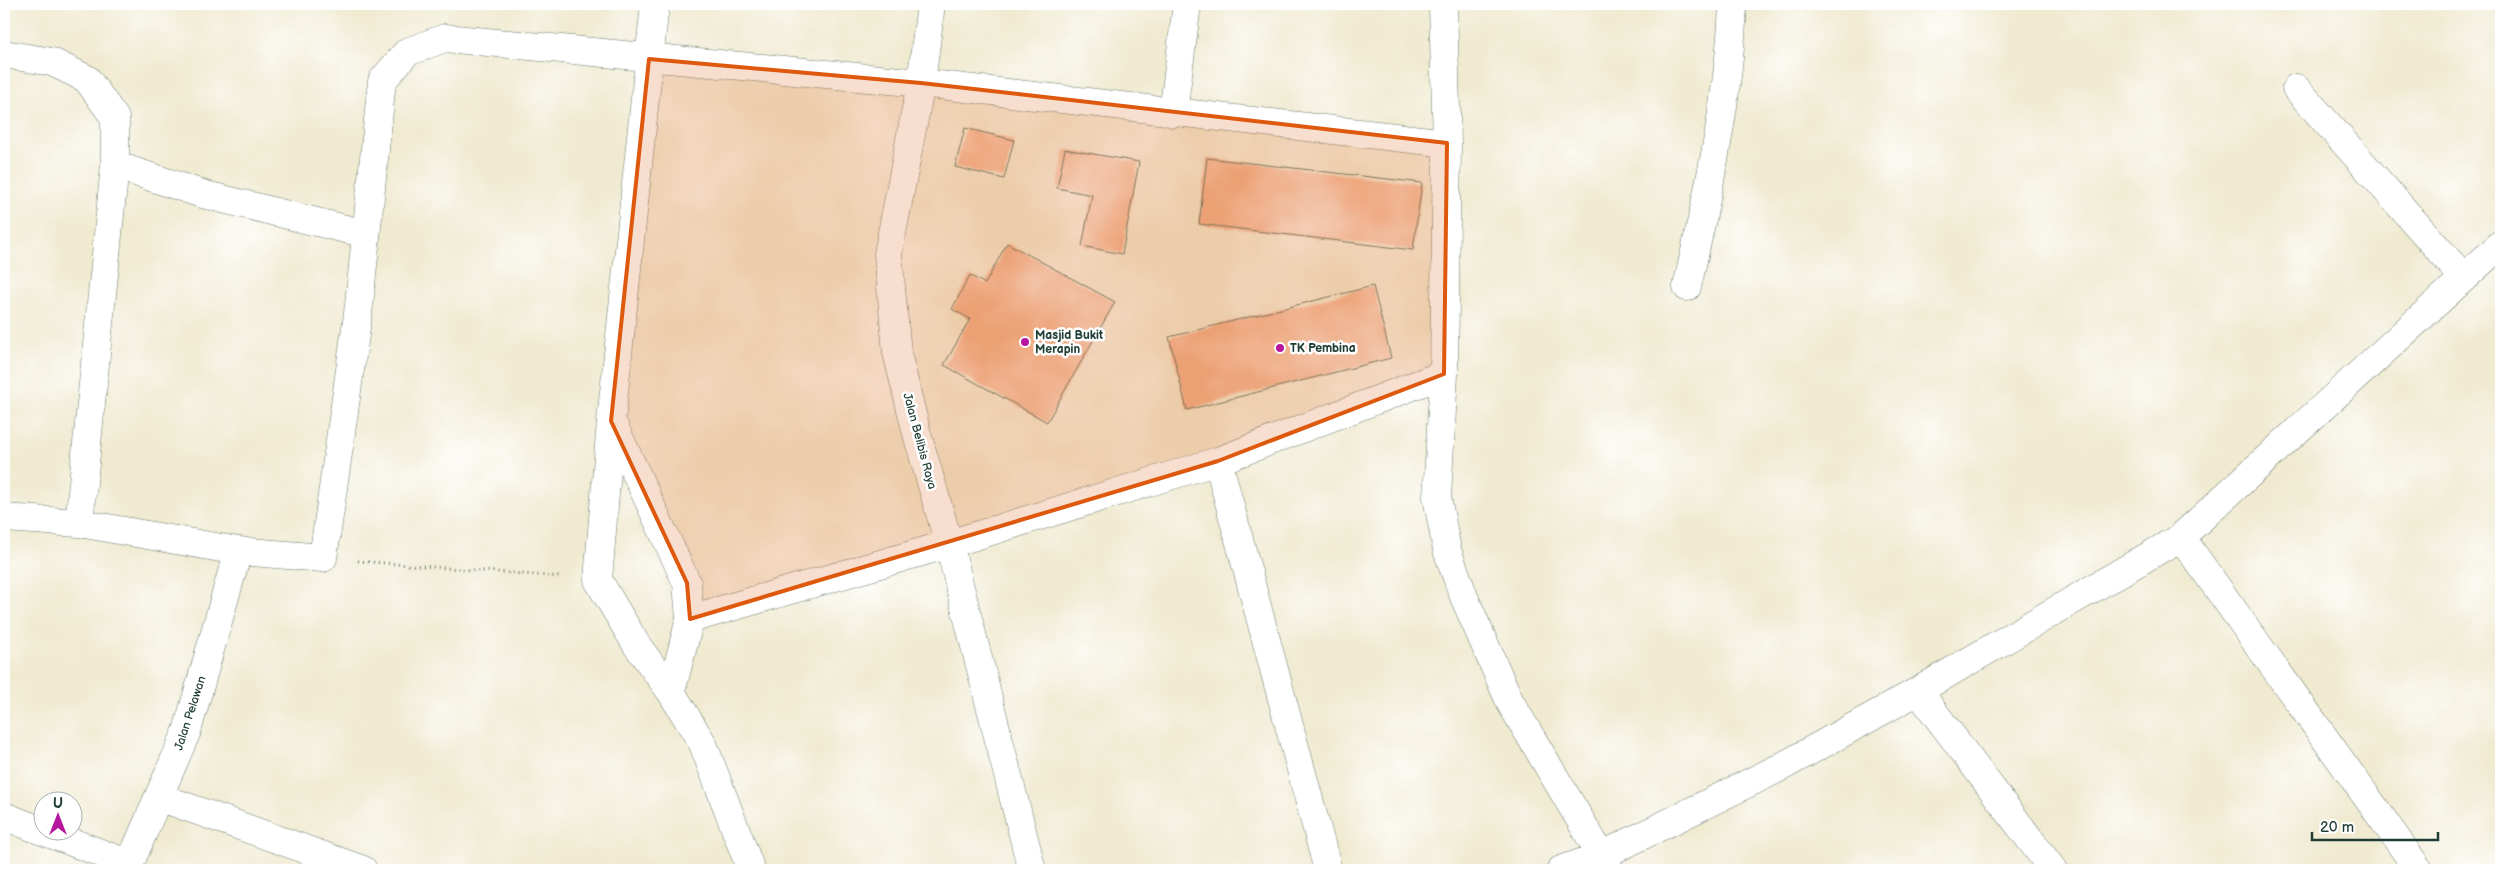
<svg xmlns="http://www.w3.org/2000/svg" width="2505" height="874" viewBox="0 0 2505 874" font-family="'Balsamiq Sans',sans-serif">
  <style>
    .building { fill: #f1b38f }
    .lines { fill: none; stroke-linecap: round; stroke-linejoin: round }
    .street-casing { stroke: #687a6b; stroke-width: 29 }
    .path { stroke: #687a6b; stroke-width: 3; stroke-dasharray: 1 4; stroke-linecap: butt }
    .street { stroke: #fff; stroke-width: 28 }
    .marked { fill: #de580e; fill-opacity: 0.2; stroke: #de580e; stroke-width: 4; stroke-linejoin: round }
    .poi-dot { fill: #b5179e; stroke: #fff; stroke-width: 2 }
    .labels { text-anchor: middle; stroke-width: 5; stroke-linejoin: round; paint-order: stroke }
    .poi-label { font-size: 12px; font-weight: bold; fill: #1f3d34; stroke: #fff; text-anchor: start }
    .street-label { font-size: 12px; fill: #1f3d34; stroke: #fff }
  </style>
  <rect width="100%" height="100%" fill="#fff"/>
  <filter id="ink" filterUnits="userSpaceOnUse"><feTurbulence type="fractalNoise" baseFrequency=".02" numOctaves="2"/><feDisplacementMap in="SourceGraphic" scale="10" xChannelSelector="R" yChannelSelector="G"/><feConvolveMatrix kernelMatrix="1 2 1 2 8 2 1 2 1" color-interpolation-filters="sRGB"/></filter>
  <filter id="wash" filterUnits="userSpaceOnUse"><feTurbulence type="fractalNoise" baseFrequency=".0096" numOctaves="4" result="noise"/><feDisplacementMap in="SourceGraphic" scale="20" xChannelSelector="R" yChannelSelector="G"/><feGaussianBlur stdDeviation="1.12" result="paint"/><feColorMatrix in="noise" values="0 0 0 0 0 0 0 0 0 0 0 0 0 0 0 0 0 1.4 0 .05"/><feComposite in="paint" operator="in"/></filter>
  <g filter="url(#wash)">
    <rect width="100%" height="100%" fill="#f0ead0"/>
    <g id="blocks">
      <path class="building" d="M965,128l49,12 -10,39 -49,-12z
        M1065,149l74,13 -17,92 -40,-8 10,-51 -35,-7z
        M1207,158l215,25 -9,67 -214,-26z
        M1007,243l108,59 -68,120 -103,-57 26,-46 -18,-10 18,-34 15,9z
        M1373,286l18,72 -204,52 -18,-73z"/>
    </g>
  </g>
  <g filter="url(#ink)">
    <use href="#blocks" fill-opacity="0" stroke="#687a6b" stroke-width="1"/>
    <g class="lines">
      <g class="street-casing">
        <path id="street" d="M655,4l-44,417 -13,159 38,64 35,48 32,52 48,126
          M931,4l-10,79 -33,171 9,99 20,81 32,110 83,326
          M1443,4l4,139 -3,231 -7,123 10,53 17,47 46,105 100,168
          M4,54l48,8 35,17 28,39v47l-36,358
          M2296,88l168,190
          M1173,113l14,-109
          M115,165l87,29 164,40
          M1687,287c21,-93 42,-187 46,-283
          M612,422l75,161 3,36 -19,73
          M1218,461l110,409
          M4,518l75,5 159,28 85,7 35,-244 24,-233 25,-29 38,-14 476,45 526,60
          M2181,537l238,333
          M690,619l259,-75 269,-83 226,-87
          M1918,691l135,179
          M159,797l204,73
          M4,816l38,15
          M45,832l85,32
          M127,870l60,-139 51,-180
          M1561,870l40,-14 182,-90 135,-75 263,-154 320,-293"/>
      </g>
      <path class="path" d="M358,561l203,16"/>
      <use href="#street" class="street"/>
    </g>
  </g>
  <path class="marked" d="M649,59l272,24 526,60 -3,231 -226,87 -528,158 -3,-36 -76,-162z"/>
  <g class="poi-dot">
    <circle cx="1025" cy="342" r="5"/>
    <circle cx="1280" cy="348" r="5"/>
  </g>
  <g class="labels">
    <g class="poi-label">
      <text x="1035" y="339">Masjid Bukit<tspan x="1035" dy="14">Merapin</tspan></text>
      <text x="1290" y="352">TK Pembina</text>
    </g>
    <g class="street-label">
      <text transform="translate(920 441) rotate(75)" y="4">Jalan Belibis Raya</text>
      <text transform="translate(190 713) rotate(-72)" y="4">Jalan Pelawan</text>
    </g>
  </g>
  <rect width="2505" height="874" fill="none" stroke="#fff" stroke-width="20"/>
  <g transform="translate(58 816)"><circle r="24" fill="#ffffff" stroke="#a5b1ae"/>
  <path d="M0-4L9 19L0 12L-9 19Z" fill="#b5179e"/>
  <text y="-8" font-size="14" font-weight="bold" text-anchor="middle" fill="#1f3d34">U</text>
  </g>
  <path d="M2312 832v8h126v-8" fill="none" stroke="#1f3d34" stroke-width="2.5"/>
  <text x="2320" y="832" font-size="15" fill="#1f3d34" stroke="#ffffff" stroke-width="4" paint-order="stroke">20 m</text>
</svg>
